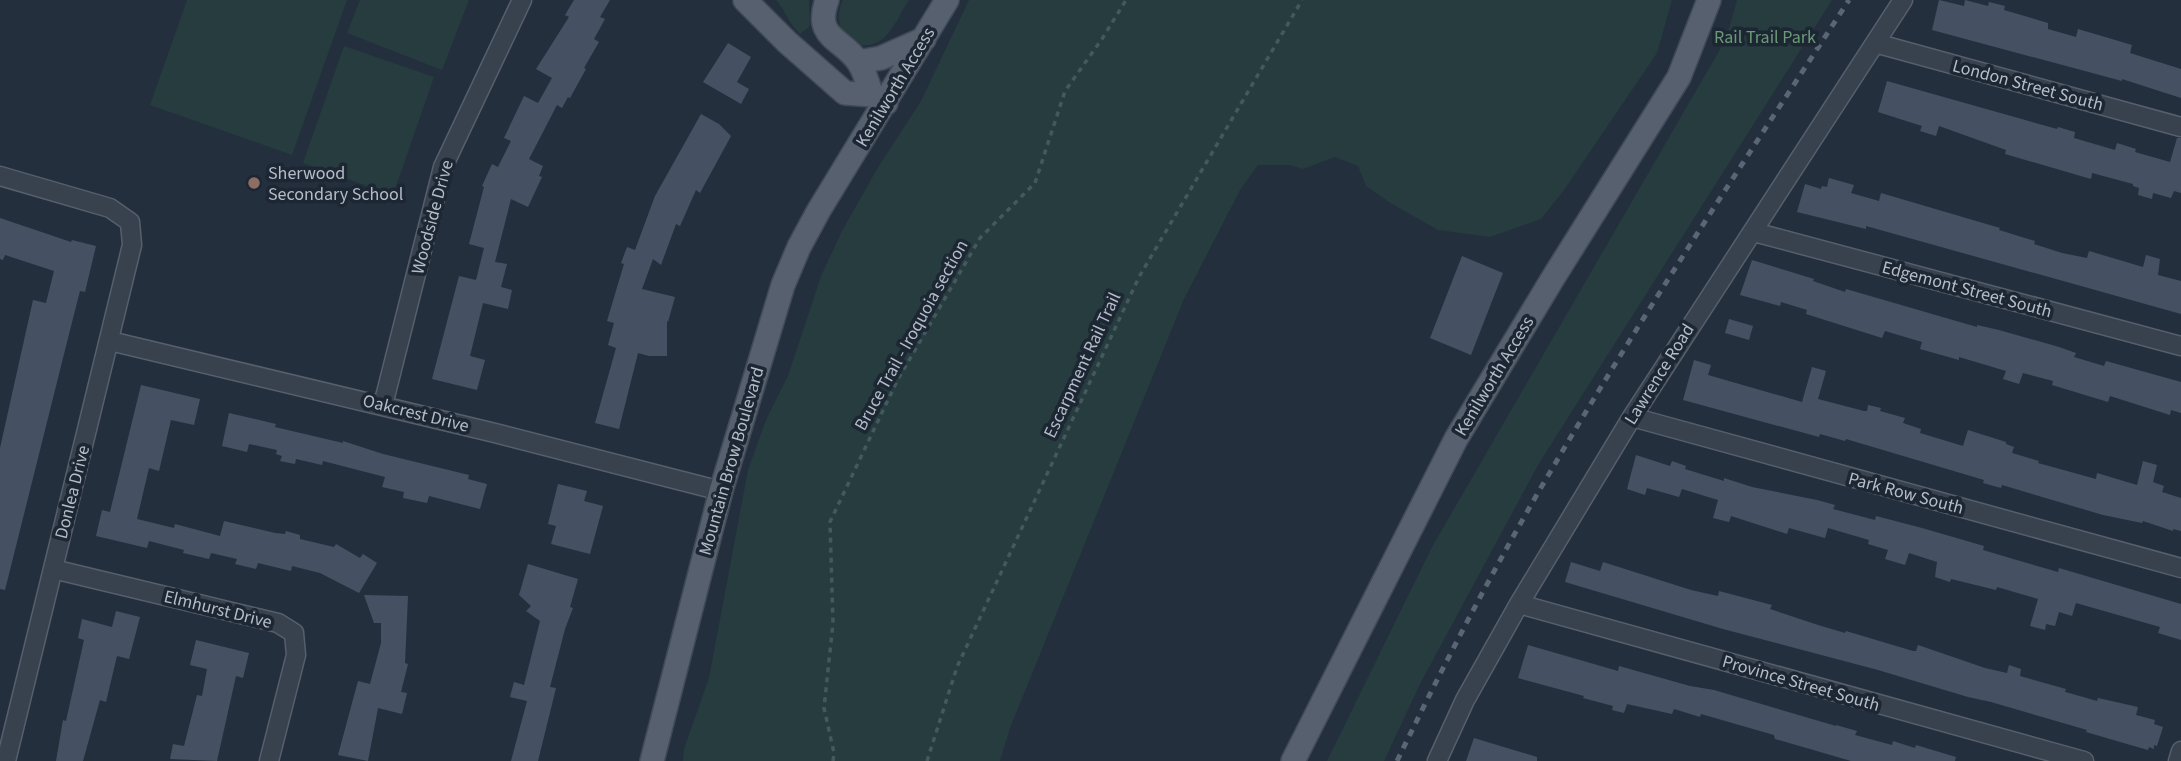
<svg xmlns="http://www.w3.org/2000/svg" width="2181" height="761" viewBox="0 0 2181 761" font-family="'Source Sans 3',sans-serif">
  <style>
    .green { fill: #263c3f }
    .building { fill: #455162 }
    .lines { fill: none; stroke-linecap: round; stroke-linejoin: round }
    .minor-casing { stroke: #565f6c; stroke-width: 21 }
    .major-casing { stroke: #414a57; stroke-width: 26 }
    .path { stroke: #44595c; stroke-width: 3.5; stroke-dasharray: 5 5; stroke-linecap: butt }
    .minor { stroke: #38414e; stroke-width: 18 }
    .major { stroke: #56606e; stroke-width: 23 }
    .rail { stroke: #5a6575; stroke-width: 5; stroke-dasharray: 7 7; stroke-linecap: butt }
    .education-dot { fill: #8d6e63; stroke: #1d2633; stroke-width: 2.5 }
    .labels { text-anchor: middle; stroke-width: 7; stroke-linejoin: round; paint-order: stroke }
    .park-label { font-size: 18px; fill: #6b9a76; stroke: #1d2633 }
    .street-label { font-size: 18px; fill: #b4bcc9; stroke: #1d2633 }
    .poi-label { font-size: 18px; fill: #b4bcc9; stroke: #1d2633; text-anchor: start }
  </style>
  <rect width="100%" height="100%" fill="#242f3e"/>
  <path class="green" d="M187,0h160l-55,155 -142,-50z
    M360,0h109l-27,70 -95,-37z
    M776,0h33l1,26 -10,8c-11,-10 -14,-23 -24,-34z
    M843,0h66c-9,13 -18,37 -33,43 -29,11 -45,-20 -33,-43z
    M969,0h703l-15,53 -93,137 -23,29 -51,18 -52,-7 -49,-28 -23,-16 -8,-20 -23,-9 -32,12 -13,-4h-32l-18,25 -56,109 -174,429 -10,33h-317l1,-12 25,-71 39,-208 18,-50 22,-44 33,-100 21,-45 35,-62 44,-68z
    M1737,0h95l-294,465 -118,219 -36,77h-57l105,-214 294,-508z
    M344,46l90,31 -41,118 -90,-32z"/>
  <path class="building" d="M574,0h36l-10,17 5,2 -11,20 5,3 -15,26 2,1 -16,29 -2,-1 -6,11 -5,-3 -28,54 14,7 -4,10 3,1 -14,30 -17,-8 -16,63 12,2 -6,23 11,3 -4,19 -25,-6 -13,53 15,4 -8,30 -45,-11 27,-103 17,4 8,-32 -15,-4 15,-57 -2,-1 10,-22 6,3 13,-26 -7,-3 20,-42 14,7 14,-25 -16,-9 33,-52 -4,-2z
    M1939,0l25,6 1,-6 23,6 1,-4 16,4 -1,4 44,13v6l28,8 2,-8 54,16 -2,8 51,16v29l-59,-19v2l-190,-51z
    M728,43l23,14 -14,25 12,7 -8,15 -38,-22z
    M1887,81l170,48 1,-2 17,5 -1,6 41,12 2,-7 19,6 -1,3 35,10 7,-24h4v55l-7,-2 -3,7 -18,-5 -1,6 -14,-4 1,-7 -6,-2v-2l-41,-11 -1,6 -86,-25 1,-4 -67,-24 -3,10 -16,-5 2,-5 -44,-14z
    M701,114l18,10 12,12 -31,57 -4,-3 -16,36 -4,-2 -15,41 -8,-6 -11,30 33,8 -7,25 -1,-1v35h-18l-11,-3 -19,76 -24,-6 21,-75 -8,-3 6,-22 -7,-2 17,-57 -3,-1 6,-16 8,3 20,-54z
    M1829,178l25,7 -3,8 28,8 2,-8 119,35 -1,2 36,11 -1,3 28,9 25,5 2,-7 54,16 3,-12 14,4 -2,16 23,6v33l-315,-88v3l-69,-17 8,-28 16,5 1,-3 5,1z
    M0,218l71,24 1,-2 24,6 -11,46 -5,-1 -13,51 -62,248 -5,-1v-141l33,-148 13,3 8,-32 -49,-16 -2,5 -3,-1z
    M1462,256l41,17 -32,82 -41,-17z
    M1752,260l62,19 -1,2 32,11 1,-3 131,38v-2l22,5 60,17 17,6 -2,4 30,9 2,-5 75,21v31l-10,-3 -1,5 -60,-19 -2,6 -56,-17 1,-4 -30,-8 -4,11 -16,-5 3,-8 -47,-14v3l-39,-11 2,-7 -37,-11 -3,7 -76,-24 1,-4 -26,-8 -1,4 -40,-11z
    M1729,319l24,7 -4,14 -24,-7z
    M1694,360l17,5 -3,10 94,27 10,-35 14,4 -8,28 46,12h3l1,-6 13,3 -1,3 25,7 -2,5 18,6 -1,4 43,13 5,-16 38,12v2l8,3 -2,6 27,8 -1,2 58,16 1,-6 40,12 6,-24 14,4 -4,17 11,4 -2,6 19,6v33l-8,-2v2l-30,-10 -1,2 -39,-8 -101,-30 -1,3 -18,-5 1,-3 -138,-41 -1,2 -25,-7 -1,3 -136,-37z
    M141,385l59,14 -6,26 -23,-5 -12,51 -10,-3 -12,51 37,9 1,-4 45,12 4,-15 51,12 10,1 1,-3 14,4v4l34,8 2,-3 24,14 3,-4 14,9 -18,30 -39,-20 -28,-7 -1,5 -33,-8 -2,6 -21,-5 2,-5 -26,-6 -2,6 -26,-6 1,-3 -35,-9 -2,7 -51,-12 6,-26 8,2z
    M229,413l47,11 -1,3 68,16v-2l40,13 86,21 -1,4 19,5 -7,25 -51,-13 -2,7 -24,-5 1,-6 -22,-5 3,-10 -62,-16 -1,4 -26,-6 -1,5 -15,-3 2,-5 -6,-2 1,-4 -28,-6 -2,8 -25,-6z
    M1636,455l34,11 2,-5 14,5 -1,3 39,12v-3l28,9 65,13 18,5 -2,4 42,11 1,-4 46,12 62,18 -1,4 37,11 38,11 1,-4 122,36v36l-23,-7 2,-6 -84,-24 -4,13 -13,-4 -4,14 -9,-2 -1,6 -15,-4 8,-27 -41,-12 -1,3 -45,-11 -1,3 -15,-5 2,-15 -28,-9 -4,12 -20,-6 3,-9 -20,-6 1,-4 -41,-12 -3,10 -36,-10 -2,6 -56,-18 -2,6 -16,-4 5,-18 -36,-11 -3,8 -32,-9 -2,7 -18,-6z
    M558,484l29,7 -3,10 19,5 -13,48 -39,-10 5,-18 -8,-2z
    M1571,562l29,9 3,-9 88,28 27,6 1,-5 53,14 -2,4 48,16 27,8 1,-2 67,20h3l2,-6 67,23 22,5 2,-8 12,4 -1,7 46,13 -1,3 4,1 28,8 1,-3 40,9 -2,8 19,5 -1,4 9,3 -6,19 -3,-1v4l-5,-2 -1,3 -21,-6 -41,-12 1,-2 -96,-28 -23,-5 -90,-27 -155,-41 -158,-47z
    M528,564l50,15 -8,28 3,1 -8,21 -15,58 6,1 -18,73h-27l16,-60 -17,-4 4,-15 10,3 16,-64 -14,-10 5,-5 -12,-11z
    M364,595l44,1 -3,67 3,1 -7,28 6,1 -5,21 -24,-6 -10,53 -30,-6 20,-74 12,3 11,-41v-20h-7z
    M116,611l24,6 -11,42 -12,-3 -11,46 -6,-2 -17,61h-27l7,-41 3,1 18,-81 -6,-2 4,-19 30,8z
    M196,640l53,13 -6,25 -7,-2 -19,85 -47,-2 3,-15 11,2 13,-51 5,1 5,-27 -17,-4z
    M1528,645l90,26 1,-5 71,20 24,4 122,36v-1l21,6 -2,4 37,10 1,-4 22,7 1,-3 40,12 -1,4h-104l-76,-22 -1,-4 -73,-21 -1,3 -26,-8 -2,5 -45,-10 -3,9 -12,-3 1,-4 -30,-8 1,-2 -66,-18z
    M1474,738l63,19v4h-71z"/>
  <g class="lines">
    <g class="minor-casing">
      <path id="minor" d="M1875,43l306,84
        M0,176l110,32 20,14 2,23 -126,516
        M1754,232l427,114
        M110,341l385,92 226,58
        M383,405l60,-238 79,-167
        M1632,417l549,151
        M53,569l225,54 16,10 2,22 -27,106
        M1519,604l565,157
        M1437,761l28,-61 54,-96 113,-187 271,-417
        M2178,761l3,-10"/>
    </g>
    <g class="major-casing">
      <path id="major" d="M745,0l42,42 58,51 27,2 14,8
        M827,0c-14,39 16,38 32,63 6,9 9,22 13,32
        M859,62l22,-4 43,-19
        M652,761l69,-270 62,-206 16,-38 20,-37 128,-210
        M1293,761l163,-322 97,-161 126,-201 30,-77"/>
    </g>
    <path class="path" d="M833,761l1,-8 -10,-45 9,-85 -3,-101 67,-141 83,-143 55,-55 30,-92 37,-52 24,-39
      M927,761l30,-94 182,-390 163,-277"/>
    <use href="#minor" class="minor"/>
    <use href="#major" class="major"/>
    <path class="rail" d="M1397,761c50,-103 103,-205 162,-304 92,-156 192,-306 290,-457"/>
  </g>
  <circle class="education-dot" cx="254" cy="183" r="7"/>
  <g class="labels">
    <g class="park-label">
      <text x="1765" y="43">Rail Trail Park</text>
    </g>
    <g class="street-label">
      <text transform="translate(2028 85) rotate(15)" y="6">London Street South</text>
      <text transform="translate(895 87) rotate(-59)" y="6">Kenilworth Access</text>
      <text transform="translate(432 217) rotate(-75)" y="6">Woodside Drive</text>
      <text transform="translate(1967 289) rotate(15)" y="6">Edgemont Street South</text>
      <text transform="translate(911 335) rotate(-61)" y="6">Bruce Trail - Iroquoia section</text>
      <text transform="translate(1082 365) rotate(-65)" y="6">Escarpment Rail Trail</text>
      <text transform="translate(1659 374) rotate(-58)" y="6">Lawrence Road</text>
      <text transform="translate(1494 376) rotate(-59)" y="6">Kenilworth Access</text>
      <text transform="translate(416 413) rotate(14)" y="6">Oakcrest Drive</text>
      <text transform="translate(731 461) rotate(-74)" y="6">Mountain Brow Boulevard</text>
      <text transform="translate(72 492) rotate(-76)" y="6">Donlea Drive</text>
      <text transform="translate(1906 493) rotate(15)" y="6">Park Row South</text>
      <text transform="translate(218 609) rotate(14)" y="6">Elmhurst Drive</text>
      <text transform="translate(1801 683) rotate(16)" y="6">Province Street South</text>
    </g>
    <g class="poi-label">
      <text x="268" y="179">Sherwood<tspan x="268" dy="21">Secondary School</tspan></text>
    </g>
  </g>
</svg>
